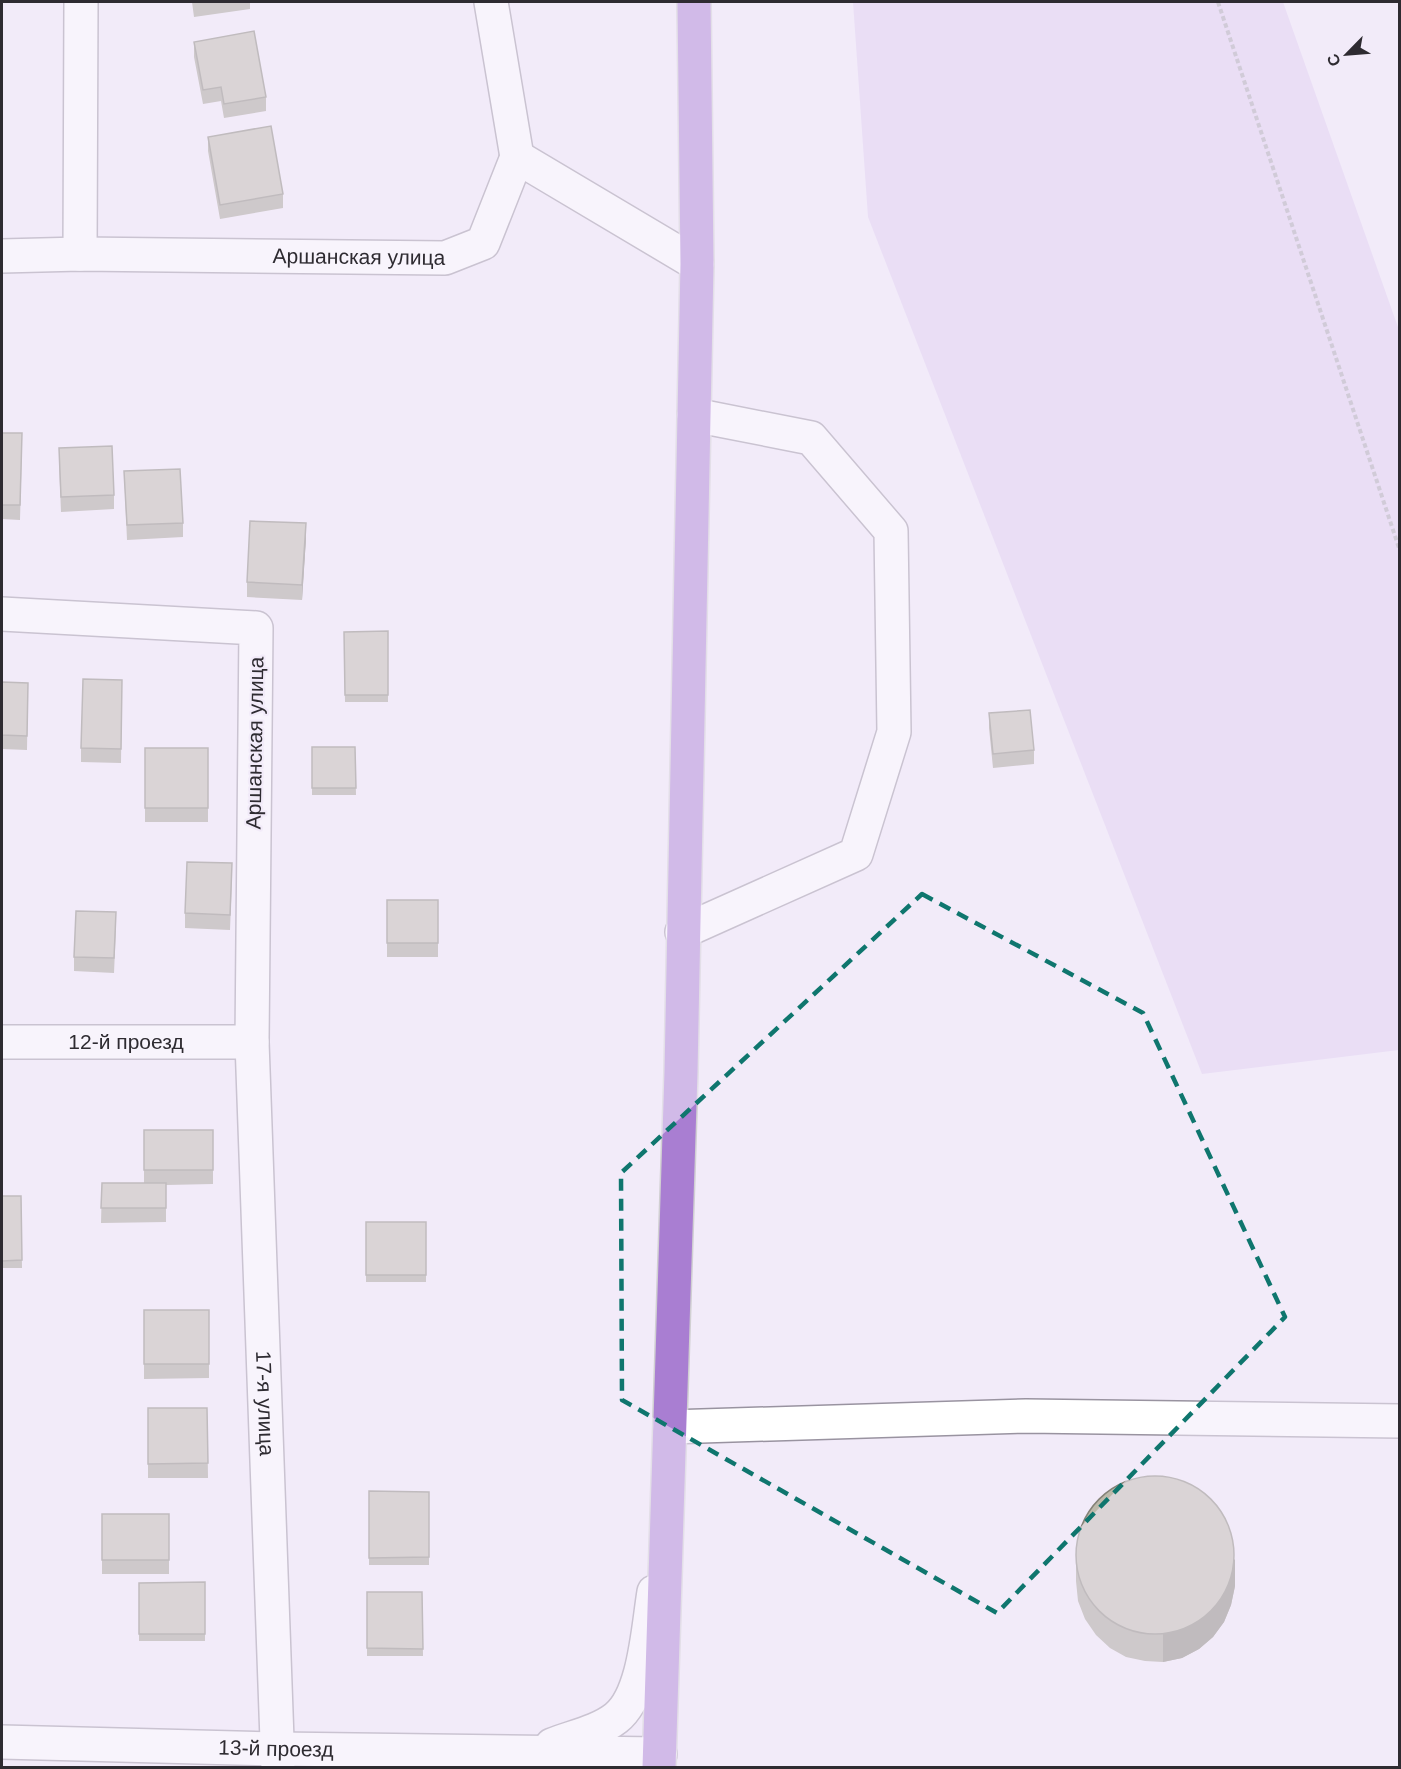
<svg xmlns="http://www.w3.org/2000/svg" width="1401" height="1769" viewBox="0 0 1401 1769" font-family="Helvetica,sans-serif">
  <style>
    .green { fill: #dfcff0 }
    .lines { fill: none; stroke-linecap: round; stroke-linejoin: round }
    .minor-casing { stroke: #9993a0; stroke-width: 36 }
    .highway-casing { stroke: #d1d0d2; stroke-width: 36 }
    .path { stroke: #a9a4af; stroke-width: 4; stroke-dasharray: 4.5 3; stroke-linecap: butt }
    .minor { stroke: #fff; stroke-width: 33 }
    .highway { stroke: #a97ed2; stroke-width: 33 }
    .wall { fill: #a29f92 }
    .shaded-wall { fill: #848277 }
    .building { fill: #bcb9aa; stroke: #848277; stroke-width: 1.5 }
    .marked { fill: none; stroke: #0f766e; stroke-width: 4.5; stroke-dasharray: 12 8; stroke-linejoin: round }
    .labels { text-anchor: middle; stroke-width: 4.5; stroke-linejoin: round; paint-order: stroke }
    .street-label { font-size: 21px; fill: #2e2b31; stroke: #f2ebf9 }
  </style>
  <rect width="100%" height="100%" fill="#f2ebf9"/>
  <path class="green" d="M853,2h430l116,328v720l-197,24 -334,-857z"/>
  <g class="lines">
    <g class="minor-casing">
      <g id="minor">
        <path d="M491,2l26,155"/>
        <path d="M80,254l1,-252"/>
        <path id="s1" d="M2,256l78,-2 365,4 38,-15 34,-86 180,107"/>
        <path id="s2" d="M2,614l254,14 -4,414 26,726"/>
        <path d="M682,932l174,-78 38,-122 -3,-201 -80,-93 -117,-23"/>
        <path id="s3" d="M2,1042h250"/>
        <path d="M670,1427l356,-11 374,5"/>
        <path id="s4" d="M2,1742l276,7 382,5"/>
        <path d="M552,1745c20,-8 46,-13 64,-27 29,-23 32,-90 38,-126"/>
      </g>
    </g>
    <g class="highway-casing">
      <path id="highway" d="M659,1768l22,-696 16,-808 -3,-262"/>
    </g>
    <path class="path" d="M1218,2l182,549"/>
    <use href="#minor" class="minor"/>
    <use href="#highway" class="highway"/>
  </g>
  <path class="wall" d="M192,2h58v7l-56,8z
    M194,42l72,55v14l-42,7 -3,-17 -18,3 -9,-47z
    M208,137l75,57v14l-63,11 -12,-68z
    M2,433l20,15 -2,72 -18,-1z
    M59,462l55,33v14l-53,3z
    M124,471l59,52v14l-56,3z
    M306,538l-4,62 -55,-3v-15z
    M388,631v71h-43l-1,-70z
    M122,680l-1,83 -40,-1v-14z
    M2,682l26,1 -1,67 -25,-1z
    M989,713l45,37v14l-41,4 -4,-40z
    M312,747h43l1,48h-44z
    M145,748h63v74h-63z
    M232,878l-2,52 -45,-2v-15z
    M387,900h51v57h-51z
    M116,927l-2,46 -40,-2v-14z
    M144,1130h69v54l-47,1v37l-65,1 1,-40h42z
    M2,1196h19l1,72h-20z
    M366,1222h60v60h-60z
    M144,1310h65v68l-65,1z
    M148,1408h59l1,70h-60z
    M369,1491l60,1v73h-60z
    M102,1514h67v60h-67z
    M1076,1554l159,32 -4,19 -7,17 -11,15 -14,12 -17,9 -19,4 -18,-1 -19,-4 -16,-9 -14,-13 -11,-16 -7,-18 -2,-20z
    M205,1582v59h-66v-58z
    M367,1592h55l1,64h-56z"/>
  <path class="shaded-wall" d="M306,523v15l-4,62v-15z
    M1235,1559v27l-4,19 -7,17 -11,15 -14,12 -17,9 -19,4v-28z"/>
  <path class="building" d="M254,31l12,66 -42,7 -3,-17 -18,3 -9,-48z
    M271,126l12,68 -63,11 -12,-68z
    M2,433h20l-2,72h-18z
    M112,446l2,49 -53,2 -2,-49z
    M180,469l3,54 -56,2 -3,-54z
    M250,521l56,2 -4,62 -55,-3z
    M388,631v64h-43l-1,-63z
    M83,679l39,1 -1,69 -40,-1z
    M2,682l26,1 -1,53 -25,-1z
    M1030,710l4,40 -41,4 -4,-41z
    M312,747h43l1,41h-44z
    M145,748h63v60h-63z
    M187,862l45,1 -2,52 -45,-2z
    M387,900h51v43h-51z
    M76,911l40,1 -2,46 -40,-1z
    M144,1130h69v40h-69z
    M102,1183h64v25h-65z
    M2,1196h19l1,64 -20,1z
    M366,1222h60v53h-60z
    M144,1310h65v54h-65z
    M148,1408h59l1,55 -60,1z
    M1076 1555a79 79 0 1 1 158 0a79 79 0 1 1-158 0Z
    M369,1491l60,1v65l-60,1z
    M102,1514h67v46h-67z
    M205,1582v52h-66v-51z
    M367,1592h55l1,57 -56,-1z"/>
  <path d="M0 0H1401V1769H0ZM922,894l221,119 142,304 -288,296 -375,-213 -1,-227z" fill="#f2ebf9" fill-opacity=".55" fill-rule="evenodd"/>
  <path class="marked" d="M922,894l221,119 142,304 -288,296 -375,-213 -1,-227z"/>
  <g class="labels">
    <g class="street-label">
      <text dy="7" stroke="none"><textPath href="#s1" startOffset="357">Аршанская улица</textPath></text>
      <text transform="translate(255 743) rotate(-89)" y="7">Аршанская улица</text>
      <text dy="7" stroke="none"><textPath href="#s3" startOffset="124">12-й проезд</textPath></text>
      <text dy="7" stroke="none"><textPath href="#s2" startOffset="1030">17-я улица</textPath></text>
      <text dy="7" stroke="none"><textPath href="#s4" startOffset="274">13-й проезд</textPath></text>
    </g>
  </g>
  <rect width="1401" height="1769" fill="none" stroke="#2e2b31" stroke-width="6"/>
  <g transform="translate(1347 54) rotate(245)" stroke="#f2ebf9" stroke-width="4.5" paint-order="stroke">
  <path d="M0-4.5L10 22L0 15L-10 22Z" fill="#2e2b31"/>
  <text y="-9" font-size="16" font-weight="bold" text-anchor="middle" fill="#2e2b31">С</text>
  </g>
</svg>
